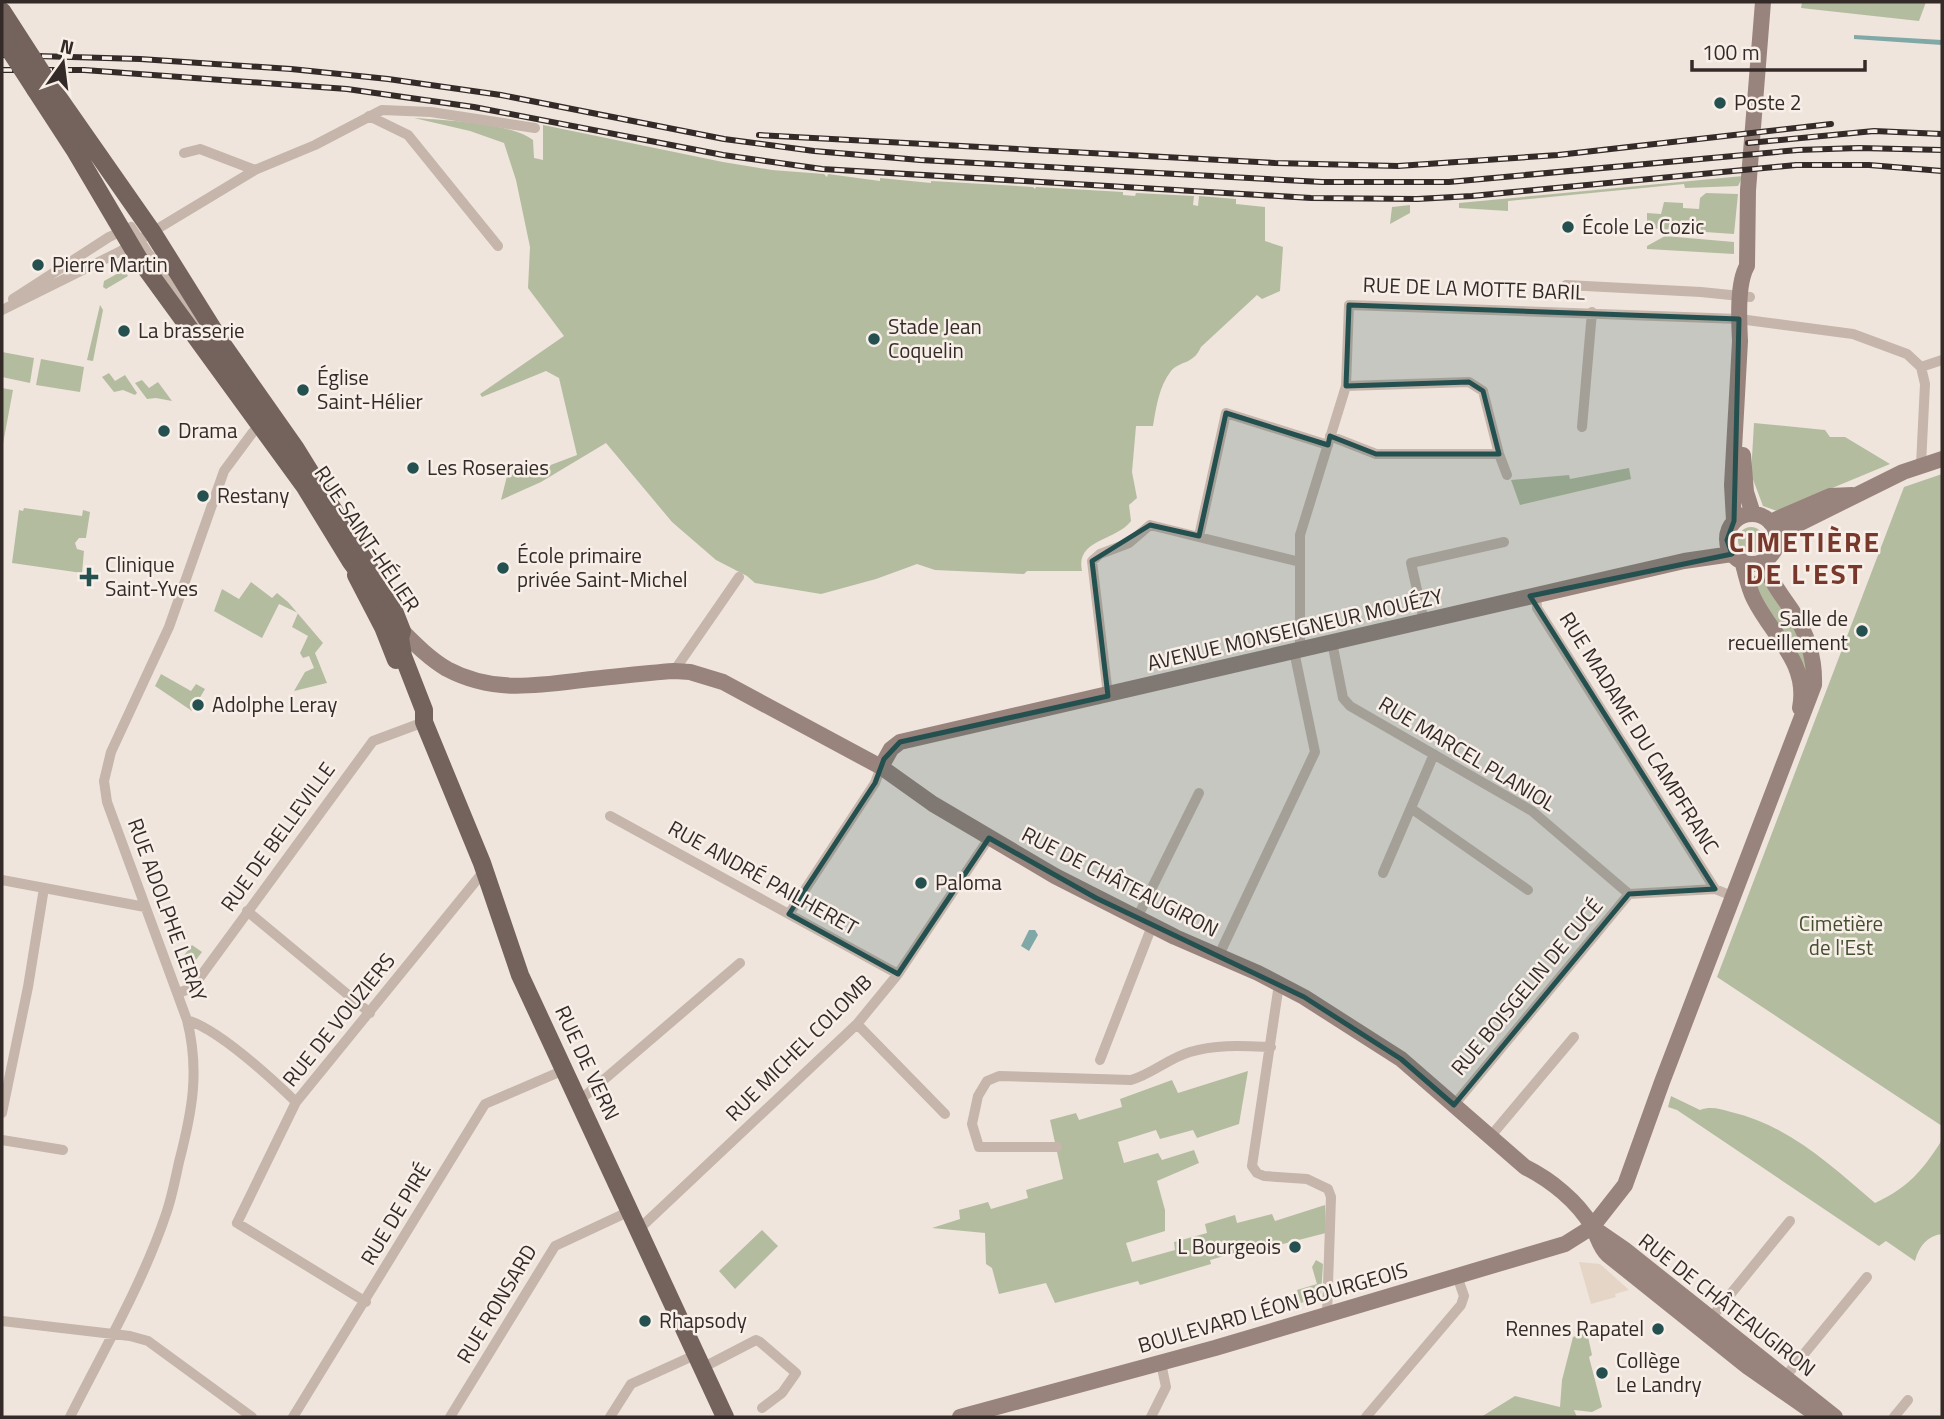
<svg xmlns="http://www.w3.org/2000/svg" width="1944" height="1419" viewBox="0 0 1944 1419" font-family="'Titillium Web',sans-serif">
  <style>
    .green { fill: #b4bc9f }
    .plaza { fill: #e5d5c6 }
    .water { fill: #7fa8a7 }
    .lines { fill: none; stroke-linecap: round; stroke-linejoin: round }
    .street { stroke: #c5b5aa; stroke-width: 10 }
    .secondary { stroke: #98847c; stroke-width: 16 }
    .primary { stroke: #74625c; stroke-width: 18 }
    .rail-casing { stroke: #342b29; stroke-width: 6 }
    .rail { stroke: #f7efe8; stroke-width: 3.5; stroke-dasharray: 10; stroke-linecap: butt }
    .primary-bridge { stroke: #74625c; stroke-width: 18 }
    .marked { fill: #245050; fill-opacity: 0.2; stroke: #245050; stroke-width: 5; stroke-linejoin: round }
    .poi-dot { fill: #245050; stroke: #f7efe8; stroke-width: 2.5 }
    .labels { text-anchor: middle; stroke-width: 5; stroke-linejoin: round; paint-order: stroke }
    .poi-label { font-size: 21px; fill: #342b29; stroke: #f7efe8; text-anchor: start }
    .street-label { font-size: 21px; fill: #342b29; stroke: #f7efe8 }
    .park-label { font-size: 21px; fill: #454f30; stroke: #f7efe8 }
    .district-label { font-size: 28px; font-weight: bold; letter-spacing: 2px; fill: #78392c; stroke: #f7efe8 }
  </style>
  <rect width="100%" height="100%" fill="#efe5dd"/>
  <path class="green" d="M1802,2h124l-7,19 -118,-13z
    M414,118c28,2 99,5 119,22l1,18 9,2v-35l180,37 49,8 52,4 3,3 1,-3 52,7v-3l51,5v-2l102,6 2,2 1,-2 87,5v3l12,1 1,-3 58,3 -1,9 5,1 1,-10 37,3v5l29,3v34l18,6 -3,44 -18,8 -5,-4 -56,52c-8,18 -20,13 -30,24 -12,15 -15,37 -18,55h-17l-4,46 5,26 -8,7 2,16c-15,20 -56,18 -49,50h-55l-3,3 -89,-4 -18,-6 -41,15 -55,15 -66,-11 -8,-7 -31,-16 -44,-38 -66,-79 -65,39 -40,18 6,-24 1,-14 40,4 29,-11 -18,-77 -13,-7 -64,26 -2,-3 84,-58 -36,-48 2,-41 -14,-67 -12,-37 -34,-12z
    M1743,176l-5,10 -53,2 -1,-4 -176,17v10l-49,-3v-5z
    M1706,193l32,1 -4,40 -87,-6v-15l14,1 3,-12 19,1v5l16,1 1,-11z
    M1410,205v8l-20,11 2,-17z
    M1665,236l69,6v12l-87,-5v-3z
    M124,270l4,6 -22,13 -3,-2 1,-6z
    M100,305l3,5 -10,51 -6,-1z
    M2,352l32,6 -4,25 -28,-6z
    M41,359l43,8 -4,25 -44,-7z
    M109,373l6,8 10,-6 12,18 -2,2 -12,-5 -9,2 -12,-15z
    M142,380l7,8 9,-6 14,19 -16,-3 -9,1 -12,-16z
    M2,388l11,2 -11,59z
    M1754,423l71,7 5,7h15l45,27 -113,47 -14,-5 -12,-32z
    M1629,468l2,11 -111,26 -9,-25 58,-5 1,4z
    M1942,474v652l-225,-149 187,-490z
    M24,508l58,8 1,-6 7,2 -4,26h-7l-4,5 2,6 7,2 -2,22 -70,-10 7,-53 4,1z
    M1738 540a13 13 0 1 1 26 0a13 13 0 1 1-26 0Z
    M1762,575l40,66 8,42 -12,-29 -39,-54 -9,-23z
    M251,582l21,16 5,-5 11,9 35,41 -8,10 12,30 -33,8 11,-19 9,-4 -5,-12 -6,2 -3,-5 8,-17 -16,-9 6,-14 -19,-9 -17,34 -48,-27 8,-22 17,10z
    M161,674l30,17 5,-7 9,5 -13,22 -37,-25z
    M192,945l10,7 -10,13 -10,-7z
    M1248,1071l-9,53 -42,14 -4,-8 -33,9 -4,-9 -38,12 6,21 34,-10 4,7 32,-10 5,13 -42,18 8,29v21l-39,12 6,19 43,-12 -1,-8 33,-9 -2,-9 30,-9 2,8 35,-9 3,7 50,-16 1,28 -79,20 -2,-3 -35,10 1,4 -71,21 -2,-4 -83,22 -9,-20 -47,11 -7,-26 -6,-4 -1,-31 -53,-5 28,-9 -1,-9 29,-8 3,7 37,-11 -2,-8 37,-11 -13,-59 26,-7 3,7 43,-13 -2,-8 52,-19 6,13z
    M1671,1096l29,14c11,-4 20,-1 31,2 59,14 99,53 144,91 34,-16 47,-32 67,-63v94c-15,2 -23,12 -27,27l-29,-20 -7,5 -202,-136 -9,-3z
    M762,1230l16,16 -43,43 -16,-18z
    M1316,1260l7,4 -2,31 -3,3 -17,5 -4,-13 20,-6 -5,-17z
    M1587,1332l5,23 -3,2 13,50 -10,5 -18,-2 3,7h-96l34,-21 45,11 2,-27 11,-43z"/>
  <path class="plaza" d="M1579,1262l21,2 29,26 -14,4 1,3 -25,7z"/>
  <path class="water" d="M1854,35l88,5v5l-88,-6z
    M1029,930h6l3,5 -9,16 -8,-5z"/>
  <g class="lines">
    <path class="street" d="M369,116l39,19 90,111
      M184,153l16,-4 55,21
      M1566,285l135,7 49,5
      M13,299l96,-62 22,-10 17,26 54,73
      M2,310l117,-58 136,-82 60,-25 67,-35 49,2 104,16
      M1921,367l21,-7
      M1346,386l123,-4 14,9 16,63 8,21
      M1582,427l10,-115
      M1330,436l46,18h123
      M1199,536l27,-123 102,32
      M1536,595l1,13 178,281
      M1424,621l-13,-58 93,-21
      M1332,642l11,56 7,8 182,105 97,83 86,-5 17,7
      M1300,650v-115l46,-149 3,-81 390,14 114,15 54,20 14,13 4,17 -4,81
      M674,671l65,-94
      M1108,695l-16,-134 8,-7 29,-11 21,-18 150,37
      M1412,809l116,81
      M610,816l288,158
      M1383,873l51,-119
      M2,880l143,27
      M247,911l123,102
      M789,914l86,-131 6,-16
      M1137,918l62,-125
      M1219,955l96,-203 -21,-101
      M1279,984l-27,182 5,7 7,3 43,3 21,10 3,8 -4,117
      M178,993l14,-5 181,-247 51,-19
      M187,1020c33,10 84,58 109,82
      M857,1024l88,90
      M1100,1060l52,-134
      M579,1101l161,-138
      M1454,1105l175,-211
      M2,1113l26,-126 16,-99
      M1490,1137l84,-100
      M2,1140l61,10
      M1057,1147h-78l-7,-23 6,-28 9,-15 12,-5 132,4c21,-6 38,-22 59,-28 27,-8 54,-6 81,-5
      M638,1230l219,-206 41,-50 91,-136
      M366,1302l-129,-79 59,-121 188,-231
      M2,1321l128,15 18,5 104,76
      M1707,1323l83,-102
      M702,1368l54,-28 4,2 36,31 -14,20 -20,15
      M1781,1382l86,-105
      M70,1417c33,-66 72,-132 96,-203 6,-17 9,-34 13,-52 13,-50 21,-91 8,-142l-80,-218 -3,-21 7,-29 58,-125 55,-156 29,-39 11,-8
      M293,1417l192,-313 79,-34
      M450,1417l105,-171 75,-35
      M610,1417l21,-33 64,-29
      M1151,1417l15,-30 -5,-24
      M1366,1417l95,-112 3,-9 -7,-20
      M1894,1417l14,-17"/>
    <path class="secondary" d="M1743,455l3,37 7,22
      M1727 539a25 25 0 1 1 50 0a25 25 0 1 1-50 0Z
      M1734,521l-2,-36 8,-144c-1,-20 -3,-58 7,-75l1,-76 15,-188
      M1770,522l60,-26 22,-1
      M1776,535l127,-63 39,-13
      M1742,561c4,13 6,26 12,38 18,37 55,63 46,109
      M402,631c14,14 28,28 45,38 45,24 88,17 136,11 31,-3 61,-7 91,-9l16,1 33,10 158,85 52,37 122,72 120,61 83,36 46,24 97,62 124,108c26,13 52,34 67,59 6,10 7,21 16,29l140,112 72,50
      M881,767l10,-18 9,-7 784,-181 48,-7
      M1592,1227l32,22 211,168
      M960,1417l255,-69 313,-93 37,-11 27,-17 33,-42 37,-103 152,-397c1,-27 -6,-50 -21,-73 -11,-17 -25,-32 -28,-53"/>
    <path class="primary" d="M51,87l102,146 70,112 73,104 95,154 11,28 -2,7 3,18 21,54v12l58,141 38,112 205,442
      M35,89l39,60 65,110 166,228 46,75 16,22
      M356,575l27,52 13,33"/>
    <g class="rail-casing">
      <path id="rail" d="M2,44l28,2
        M2,55l138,4 151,10 97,10 113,16 223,44 90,12 106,9 402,22h127l349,-32 61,-2 83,2
        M2,70h82l263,19 127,18 249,48 99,14 489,29 106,1 55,-3 324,-31h73l73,6
        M759,135l516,28 123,3 160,-11 273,-31
        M1748,143l126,-12 68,3"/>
    </g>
    <use href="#rail" class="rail"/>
    <path class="primary-bridge" d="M2,11l49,76
      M2,38l33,51"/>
  </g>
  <path class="marked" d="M1349,305l390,14 -5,202 -7,19 5,14 -202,42 185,293 -86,5 -175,211 -53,-46 -97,-62 -208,-99 -107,-60 -91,136 -109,-60 86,-131 9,-24 16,-17 208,-46 -16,-135 58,-36 49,11 27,-123 102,32 2,-9 46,18h123l-16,-63 -14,-9 -123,4z"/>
  <g class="poi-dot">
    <circle cx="1720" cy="103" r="7"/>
    <circle cx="1568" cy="227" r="7"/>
    <circle cx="38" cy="265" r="7"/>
    <circle cx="124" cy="331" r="7"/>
    <circle cx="874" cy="339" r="7"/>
    <circle cx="303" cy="390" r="7"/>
    <circle cx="164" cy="431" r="7"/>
    <circle cx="413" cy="468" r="7"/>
    <circle cx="203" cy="496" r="7"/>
    <circle cx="503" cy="568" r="7"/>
    <path d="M85.5 566.5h7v7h7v7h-7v7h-7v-7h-7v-7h7z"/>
    <circle cx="1862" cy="631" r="7"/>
    <circle cx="198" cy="705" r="7"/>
    <circle cx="921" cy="883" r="7"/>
    <circle cx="1295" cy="1247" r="7"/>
    <circle cx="645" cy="1321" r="7"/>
    <circle cx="1658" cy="1329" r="7"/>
    <circle cx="1602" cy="1373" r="7"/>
  </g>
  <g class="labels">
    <g class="poi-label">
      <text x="1734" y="110">Poste 2</text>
      <text x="1582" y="234">École Le Cozic</text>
      <text x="52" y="272">Pierre Martin</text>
      <text x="888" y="334">Stade Jean<tspan x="888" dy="24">Coquelin</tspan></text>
      <text x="138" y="338">La brasserie</text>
      <text x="317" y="385">Église<tspan x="317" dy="24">Saint-Hélier</tspan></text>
      <text x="178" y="438">Drama</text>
      <text x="427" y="475">Les Roseraies</text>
      <text x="217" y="503">Restany</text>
      <text x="517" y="563">École primaire<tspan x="517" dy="24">privée Saint-Michel</tspan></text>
      <text x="105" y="572">Clinique<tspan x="105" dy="24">Saint-Yves</tspan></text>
      <text x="1848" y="626" text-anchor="end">Salle de<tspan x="1848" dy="24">recueillement</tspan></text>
      <text x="212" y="712">Adolphe Leray</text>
      <text x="935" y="890">Paloma</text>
      <text x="1281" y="1254" text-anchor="end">L Bourgeois</text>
      <text x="659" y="1328">Rhapsody</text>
      <text x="1644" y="1336" text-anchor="end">Rennes Rapatel</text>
      <text x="1616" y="1368">Collège<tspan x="1616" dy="24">Le Landry</tspan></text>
    </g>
    <g class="street-label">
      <text transform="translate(1474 289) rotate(2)" y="7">RUE DE LA MOTTE BARIL</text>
      <text transform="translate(367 539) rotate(56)" y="7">RUE SAINT-HÉLIER</text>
      <text transform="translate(1295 630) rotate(-13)" y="7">AVENUE MONSEIGNEUR MOUÉZY</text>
      <text transform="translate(1639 733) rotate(58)" y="7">RUE MADAME DU CAMPFRANC</text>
      <text transform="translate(1467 754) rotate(31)" y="7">RUE MARCEL PLANIOL</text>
      <text transform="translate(278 837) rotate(-54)" y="7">RUE DE BELLEVILLE</text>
      <text transform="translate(763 878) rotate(29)" y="7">RUE ANDRÉ PAILHERET</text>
      <text transform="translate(1120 882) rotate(27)" y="7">RUE DE CHÂTEAUGIRON</text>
      <text transform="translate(167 910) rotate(70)" y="7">RUE ADOLPHE LERAY</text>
      <text transform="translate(1527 987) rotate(-50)" y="7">RUE BOISGELIN DE CUCÉ</text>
      <text transform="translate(339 1020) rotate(-51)" y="7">RUE DE VOUZIERS</text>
      <text transform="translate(799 1048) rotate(-45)" y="7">RUE MICHEL COLOMB</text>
      <text transform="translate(587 1063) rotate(65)" y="7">RUE DE VERN</text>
      <text transform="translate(396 1214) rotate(-59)" y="7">RUE DE PIRÉ</text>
      <text transform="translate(497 1304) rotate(-59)" y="7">RUE RONSARD</text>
      <text transform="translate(1727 1305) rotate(38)" y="7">RUE DE CHÂTEAUGIRON</text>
      <text transform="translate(1273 1308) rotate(-16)" y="7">BOULEVARD LÉON BOURGEOIS</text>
    </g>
    <g class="park-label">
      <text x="1841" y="931">Cimetière<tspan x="1841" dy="24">de l'Est</tspan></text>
    </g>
    <g class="district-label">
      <text x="1805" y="552">CIMETIÈRE<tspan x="1805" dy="32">DE L'EST</tspan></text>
    </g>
  </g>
  <rect width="1944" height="1419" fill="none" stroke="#342b29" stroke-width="7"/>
  <g transform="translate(63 63) rotate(14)" stroke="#f7efe8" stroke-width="5" paint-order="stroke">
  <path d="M0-5L12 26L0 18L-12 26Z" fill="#342b29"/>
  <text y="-10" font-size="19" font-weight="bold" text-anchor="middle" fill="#342b29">N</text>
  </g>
  <path d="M1692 60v10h173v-10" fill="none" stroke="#342b29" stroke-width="3.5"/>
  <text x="1702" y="60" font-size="21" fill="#342b29" stroke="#f7efe8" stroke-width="5" paint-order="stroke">100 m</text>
</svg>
